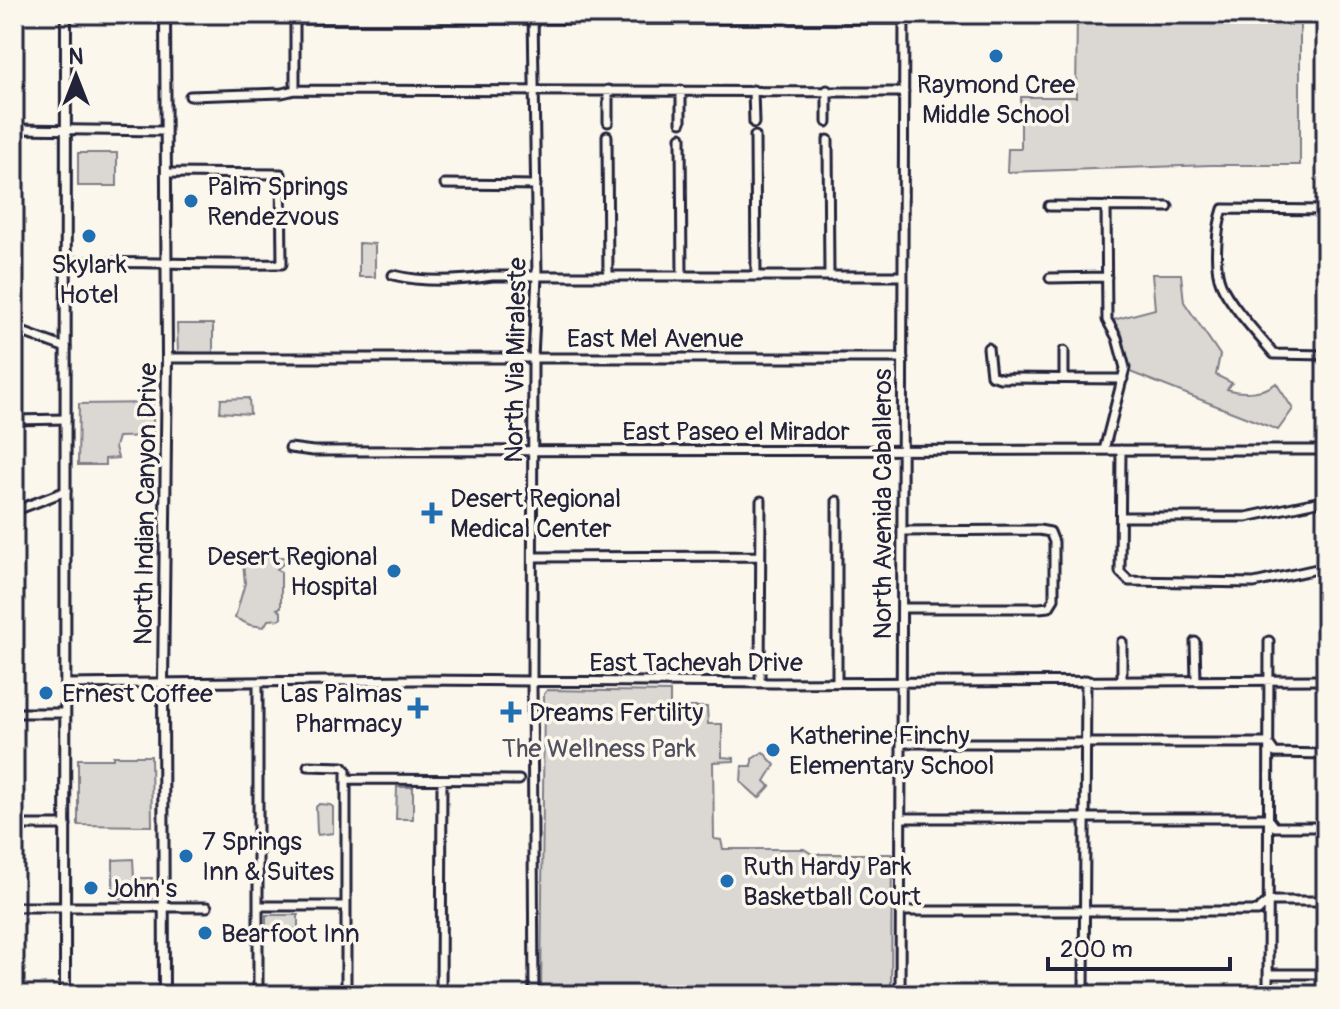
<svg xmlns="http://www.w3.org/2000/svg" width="1340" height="1009" viewBox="0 0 1340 1009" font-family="Pangolin,sans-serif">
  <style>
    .green { fill: #dbd8d3; stroke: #7e7d87; stroke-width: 2 }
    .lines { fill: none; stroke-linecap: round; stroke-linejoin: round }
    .minor-casing { stroke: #22223b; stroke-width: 13 }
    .major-casing { stroke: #22223b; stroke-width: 14 }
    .minor { stroke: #fbf7ec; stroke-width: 7 }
    .major { stroke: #fbf7ec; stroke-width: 8 }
    .poi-dot { fill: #1f6fb2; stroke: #fbf7ec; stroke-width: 3 }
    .labels { text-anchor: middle; stroke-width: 7; stroke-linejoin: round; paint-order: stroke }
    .poi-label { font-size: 26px; fill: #22223b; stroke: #fbf7ec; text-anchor: start }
    .street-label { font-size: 26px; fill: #22223b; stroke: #fbf7ec }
    .park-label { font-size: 26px; fill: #505061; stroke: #fbf7ec }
  </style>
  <rect width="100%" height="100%" fill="#fbf7ec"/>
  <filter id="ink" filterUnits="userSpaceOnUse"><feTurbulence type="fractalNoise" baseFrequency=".0125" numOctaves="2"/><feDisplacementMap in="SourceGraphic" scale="16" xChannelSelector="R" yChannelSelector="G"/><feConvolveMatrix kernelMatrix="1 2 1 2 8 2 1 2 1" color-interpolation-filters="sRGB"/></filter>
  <g filter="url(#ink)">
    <path class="green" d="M1077,14h223v151h-89l-204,7 1,-23h13v-52h55z
      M78,153h39v33h-39z
      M359,243l16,1v33h-16z
      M1152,274h29l3,28 36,53 -4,20 16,8 -5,6c13,5 38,4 49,-6l17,26 -15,21 -148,-58 -8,-38 -9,-14 42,-11z
      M177,324h36v30l-35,-2z
      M249,398l1,16 -30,-2 1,-13z
      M153,403v33l-35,1 -3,10 3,11 -13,1v6h-27l1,-61z
      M291,557l-14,12 4,3v35l-4,2 4,3v7l-13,1 -4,7 -14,-2 -15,-7 10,-35 -2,-20 -6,-2v-3z
      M547,690l123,2v15h37l1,17h14v33l12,1v3l-21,1 1,77 7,1 2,9h81l8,5h80l-1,141h-350l3,-301z
      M763,752l12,13 -10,16 5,5 -11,12 -18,-16 1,-16h10v-7z
      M113,756h38l1,70 -74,-1v-66h35z
      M397,787h16v32h-17z
      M319,804l11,1 3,2v26l-15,2 -1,-3 -1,-25z
      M133,859l1,19h18v20h-39v-38z
      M266,915h32v14h-32z"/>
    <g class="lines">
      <g class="minor-casing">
        <path id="minor" d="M533,14l4,262 -4,82 -1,323 2,314
          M295,16v74
          M295,19h609
          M608,90v32
          M681,90v32
          M753,90l1,33
          M827,90v32
          M190,96l92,-3 13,-3 609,2
          M14,129l151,2
          M607,136l1,140
          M755,136l1,140
          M681,137l1,139
          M828,140l1,136
          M445,184l91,1
          M1049,206l119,1
          M1326,210l-103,-1c-6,18 -10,56 -2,75 9,21 38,52 53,70l52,1
          M65,262c73,0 144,3 217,2l-1,-90 -115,-1
          M393,275c32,8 67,6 99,1h411
          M1050,278l57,-1
          M14,329l52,19
          M988,348l3,27 9,3 123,1
          M167,358h736
          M1064,378v-27
          M14,420l52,-1
          M290,448l23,3 1013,-1
          M1104,450l21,-82 -8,-30 -10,-18 -1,-114
          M1121,450l-1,122 9,9 125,2 72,-16
          M14,511l52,-20
          M1121,517h125l80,-17
          M533,557l227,-1
          M902,608h137l10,-1 5,-8v-57l-4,-10 -11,-2 -137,1
          M1195,642l1,38
          M1122,680v-38
          M837,682v-181
          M760,683l1,-182
          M65,684l352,-4 357,3 552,-3
          M14,713h51
          M901,743h367l7,10 51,1
          M308,766l35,1 3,4v224
          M346,779l173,1
          M902,818h366l7,9h51
          M14,825h52
          M258,906h88
          M14,907h193
          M901,911h357l10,-10h58
          M1268,974h58
          M258,995v-312
          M441,995l1,-215
          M900,995l4,-981
          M1084,995l2,-315
          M1268,995l1,-354"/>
      </g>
      <g class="major-casing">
        <path id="major" d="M65,995l1,-981
          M164,995l-1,-312 4,-325 -2,-344"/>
      </g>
      <use href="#minor" class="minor"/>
      <use href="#major" class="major"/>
    </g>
  </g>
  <g class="poi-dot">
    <circle cx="996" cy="56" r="8"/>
    <circle cx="191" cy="201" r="8"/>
    <circle cx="89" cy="236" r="8"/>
    <path d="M428 501h8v8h8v8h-8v8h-8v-8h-8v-8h8z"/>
    <circle cx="394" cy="571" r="8"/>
    <circle cx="46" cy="693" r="8"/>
    <path d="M414 696h8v8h8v8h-8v8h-8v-8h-8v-8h8z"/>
    <path d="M507 700h8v8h8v8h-8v8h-8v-8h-8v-8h8z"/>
    <circle cx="773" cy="750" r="8"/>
    <circle cx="186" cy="856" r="8"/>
    <circle cx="727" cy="881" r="8"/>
    <circle cx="91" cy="888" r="8"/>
    <circle cx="205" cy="933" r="8"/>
  </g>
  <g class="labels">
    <g class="poi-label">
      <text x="996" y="93" text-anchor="middle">Raymond Cree<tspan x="996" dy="30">Middle School</tspan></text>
      <text x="207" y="195">Palm Springs<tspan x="207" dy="30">Rendezvous</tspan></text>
      <text x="89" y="273" text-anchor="middle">Skylark<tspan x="89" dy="30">Hotel</tspan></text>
      <text x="450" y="507">Desert Regional<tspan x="450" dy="30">Medical Center</tspan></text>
      <text x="378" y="565" text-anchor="end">Desert Regional<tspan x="378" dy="30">Hospital</tspan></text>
      <text x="62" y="702">Ernest Coffee</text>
      <text x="402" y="702" text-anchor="end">Las Palmas<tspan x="402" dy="30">Pharmacy</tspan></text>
      <text x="529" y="721">Dreams Fertility</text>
      <text x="789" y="744">Katherine Finchy<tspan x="789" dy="30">Elementary School</tspan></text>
      <text x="202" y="850">7 Springs<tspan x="202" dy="30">Inn &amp; Suites</tspan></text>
      <text x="743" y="875">Ruth Hardy Park<tspan x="743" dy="30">Basketball Court</tspan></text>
      <text x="107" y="897">John's</text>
      <text x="221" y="942">Bearfoot Inn</text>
    </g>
    <g class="street-label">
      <text x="655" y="347">East Mel Avenue</text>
      <text transform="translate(515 360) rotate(-89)" y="9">North Via Miraleste</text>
      <text x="736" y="440">East Paseo el Mirador</text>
      <text transform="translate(145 504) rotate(-89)" y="9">North Indian Canyon Drive</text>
      <text transform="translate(882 504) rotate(-90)" y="9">North Avenida Caballeros</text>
      <text x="696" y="671">East Tachevah Drive</text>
    </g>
    <g class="park-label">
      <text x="599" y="757">The Wellness Park</text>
    </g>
  </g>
  <rect width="1340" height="1009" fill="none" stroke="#fbf7ec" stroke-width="48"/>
  <rect x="24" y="24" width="1292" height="961" fill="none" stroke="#22223b" stroke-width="3" filter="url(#ink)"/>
  <g transform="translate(76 76)" stroke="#fbf7ec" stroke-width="6" paint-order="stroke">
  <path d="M0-6L14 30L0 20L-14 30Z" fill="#22223b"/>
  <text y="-12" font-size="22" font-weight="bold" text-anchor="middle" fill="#22223b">N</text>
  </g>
  <path d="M1048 957v12h182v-12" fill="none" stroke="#22223b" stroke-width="4"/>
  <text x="1060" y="957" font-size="24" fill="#22223b" stroke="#fbf7ec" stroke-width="6" paint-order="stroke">200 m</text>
</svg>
